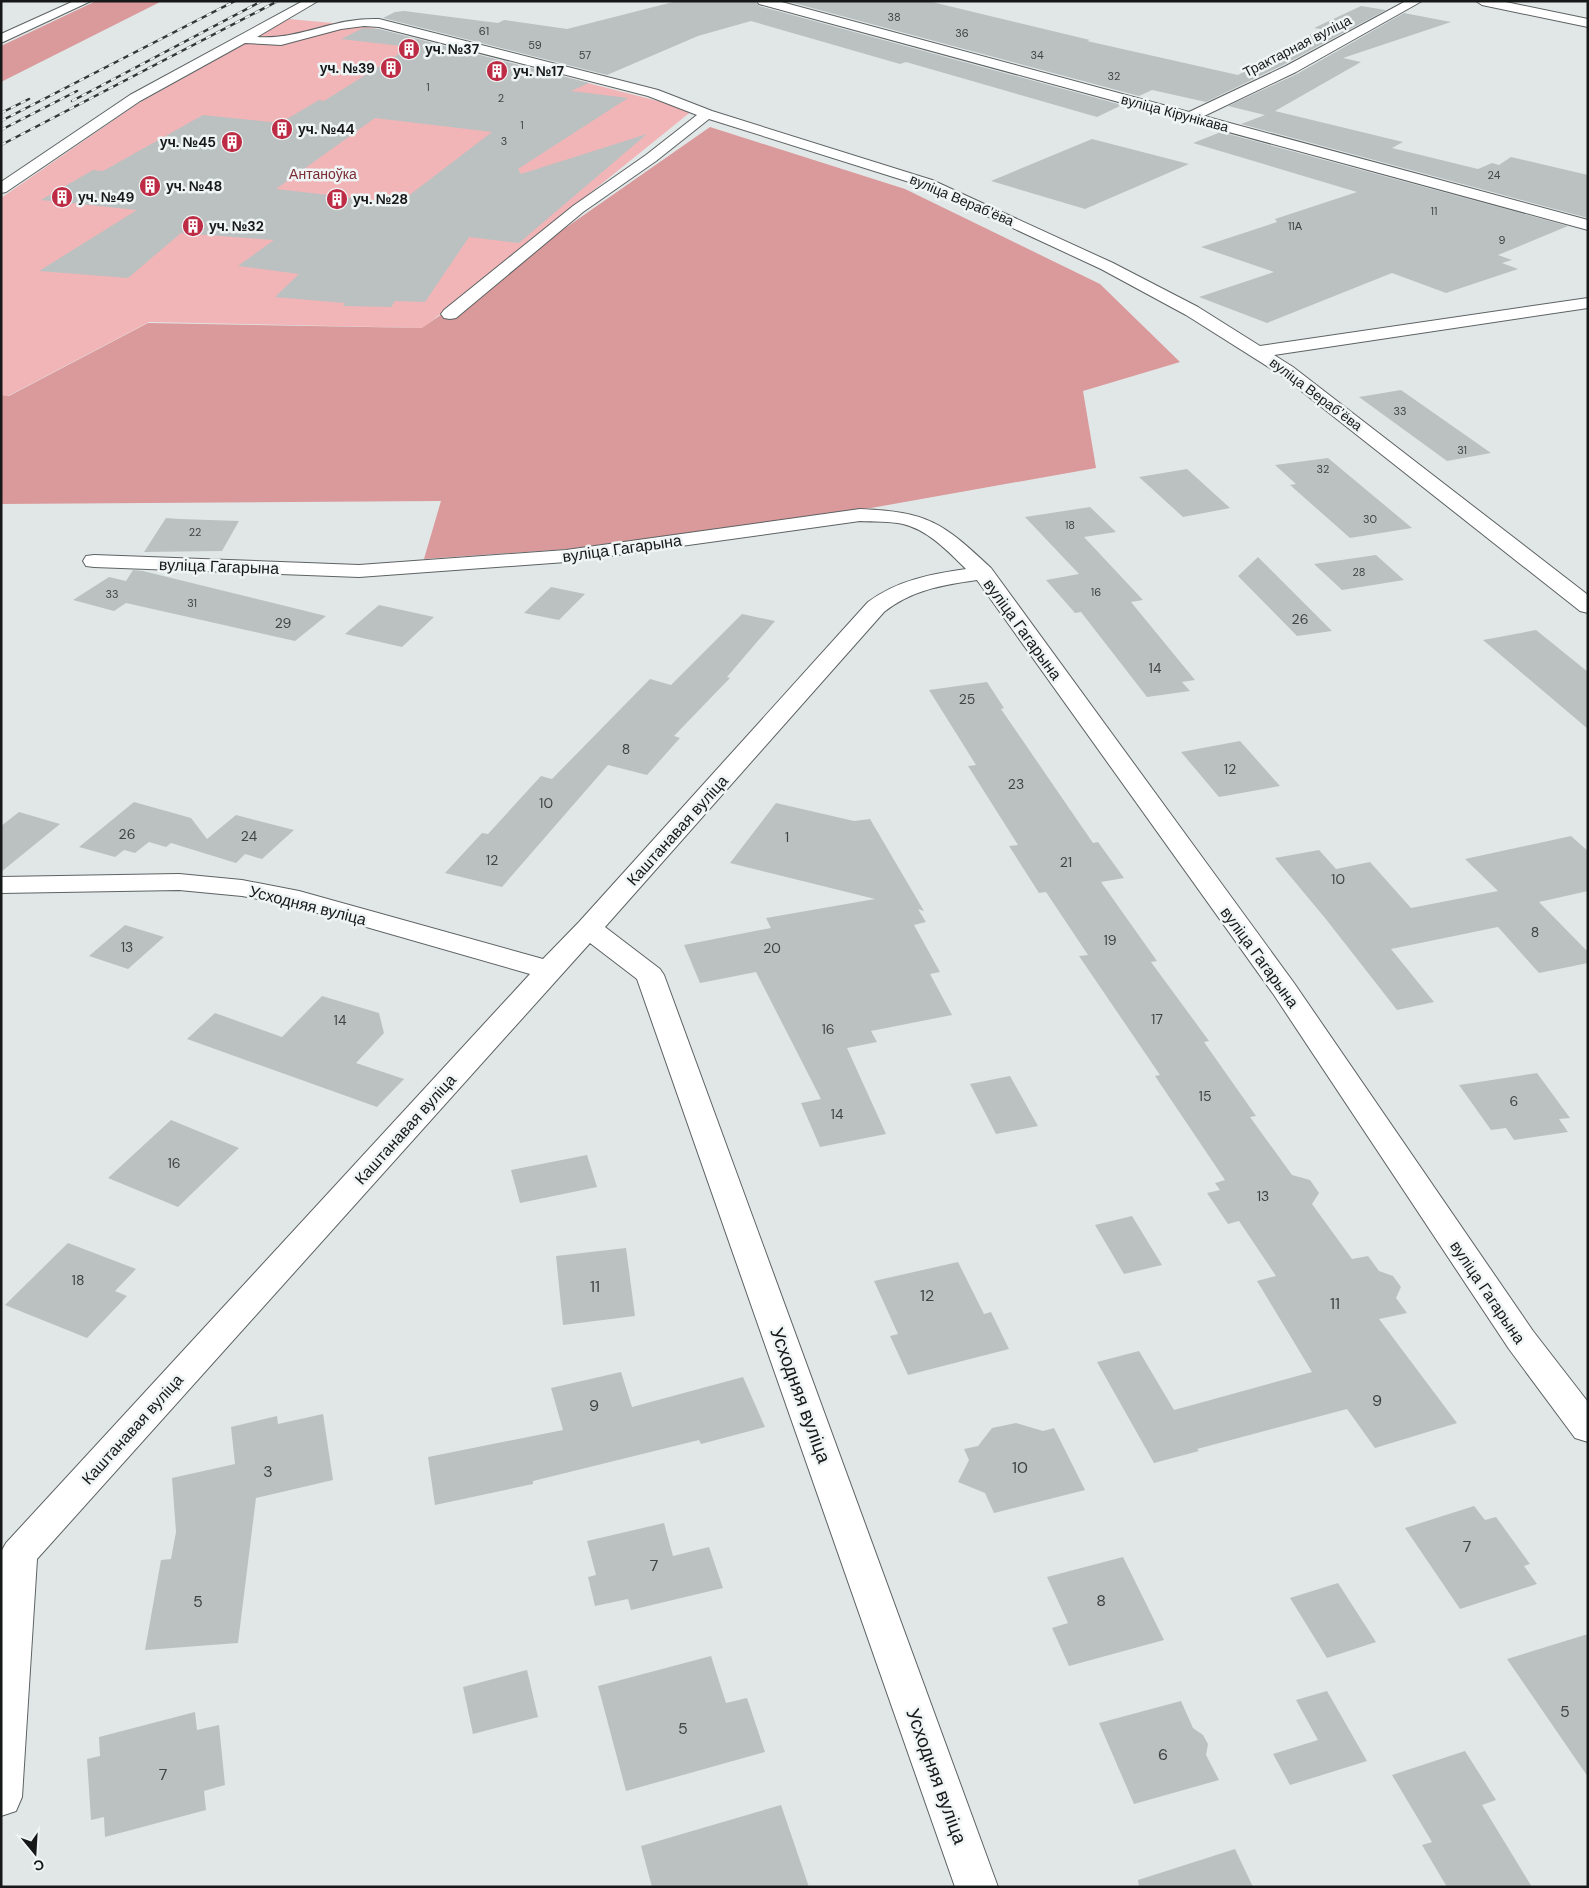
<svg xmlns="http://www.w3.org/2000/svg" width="1589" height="1888" viewBox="0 0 1589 1888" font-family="'DM Sans',sans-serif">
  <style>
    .green { fill: #f1b5b7 }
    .forest { fill: #da999b }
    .building { fill: #bbc1c1; fill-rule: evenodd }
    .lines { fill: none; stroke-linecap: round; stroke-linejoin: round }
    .minor-casing { stroke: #5d6263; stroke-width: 2 }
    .minor { fill: #fff; fill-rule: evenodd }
    .rail-casing { stroke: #343737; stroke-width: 2.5 }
    .rail { stroke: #eff4f5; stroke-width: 2; stroke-dasharray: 5.5; stroke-linecap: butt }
    .labels { text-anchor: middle; stroke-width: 5; stroke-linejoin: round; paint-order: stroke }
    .far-number-label { font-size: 11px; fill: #404343 }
    .far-street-label { font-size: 14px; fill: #171919; stroke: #eff4f5 }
    .far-poi-label { font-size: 14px; font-weight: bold; fill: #171919; stroke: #eff4f5; text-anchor: start }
    .far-park-label { font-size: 14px; fill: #7b2d35; stroke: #eff4f5 }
    .number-label { font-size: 14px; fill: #404343 }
    .street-label { font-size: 16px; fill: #171919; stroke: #eff4f5 }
    .near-number-label { font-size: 16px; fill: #404343 }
    .near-street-label { font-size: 19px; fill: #171919; stroke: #eff4f5 }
  </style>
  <rect width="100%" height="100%" fill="#e1e7e7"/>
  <path class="green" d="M289,19l76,7 328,84 -270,218 -274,-6 -141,74 -7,-1v-197l136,-94z"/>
  <path class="forest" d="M96,1h66l-161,81v-36z
    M710,127l195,62 195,95 80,78 -97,29 13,77 -225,40 -303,41 -144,10 17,-58 -440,3v-109l8,1 139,-73 274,5z"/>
  <path class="building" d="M677,1h78l4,5 363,99 -25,12 -191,-55 -6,2 -149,-43 -53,15 -91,39 -224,-57 12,-6 9,-1 94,12 6,-3 63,9z
    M786,1h142l162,39 -3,1 151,34 82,-46 -6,-1 47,-22 25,4 -101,54 -79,38 -54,-12 -13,6z
    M1404,13l47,9 -108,36 18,4 -86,49 128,31 -11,6 86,21 14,-6 7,2 12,-8 77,18v43l-347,-94 24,-9 -37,-9 69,-32z
    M363,28l16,1 210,54 -18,8 57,7 -110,71 3,5 126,-40 -128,109 -50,-6 -44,65 -30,-1 -4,6 -48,-1 2,-3 -70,-6 24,-23 -61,-8 36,-26 -93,-7 -53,45 -89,-7 98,-61 -96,-10 52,-30 10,1 100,-56 77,8 39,-23 5,1 86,-54 -69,-8zM375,118l117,14 -93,71 -123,-14z
    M1221,132l347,94 -70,29 14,5 -10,3 16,6 -72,24 -54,-20 -125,50 -68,-26 75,-25 -73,-25 76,-25 -2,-3 82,-27 -164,-49z
    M1092,139l97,25 -104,45 -94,-28z
    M1401,390l90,63 -44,8 -88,-64z
    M1328,458l84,70 -62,10 -60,-53 6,-1 -21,-19z
    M1187,469l43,39 -47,9 -44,-40z
    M1090,507l26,25 -32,5 59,63 -12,2 64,78 -13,2 8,9 -43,6 -66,-85 -6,1 -29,-33 33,-6 -54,-57z
    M166,518l14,1 59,2 -17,30 -78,1z
    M1376,555l28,25 -62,10 -28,-26z
    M1258,557l74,74 -35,5 -59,-60z
    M133,570l10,1 183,45 -31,25 -169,-38 -12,8 -41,-11 36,-23 17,4z
    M551,587l34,7 -26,26 -35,-7z
    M379,605l55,12 -32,30 -57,-13z
    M742,614l33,7 -48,56 3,1 -56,58 6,2 -33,37 -39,-10 -106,122 -57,-14 37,-40 6,1 53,-58 11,3 98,-100 21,6z
    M1536,630l52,42v57l-105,-89z
    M987,682l17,26 -3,1 92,134 5,-1 26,36 -23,4 56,79 -6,1 58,79 -5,1 52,74 -6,1 42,58 18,5 9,13 -7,11 40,55 16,-3 11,15 14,5 8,11 -5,11 11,15 -28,6 78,104 -82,25 -28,-39 -150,40 2,2 -45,12 -57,-101 42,-11 35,59 138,-38 -55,-91 19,-5 -37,-55 -11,3 -21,-31 13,-3 -5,-7 10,-3 -70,-104 5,-1 -81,-119 9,-1 -42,-63 -7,1 -30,-47 9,-1 -50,-79 8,-1 -47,-75z
    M1240,741l40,45 -61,11 -38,-45z
    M134,802l57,16 16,21 29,-24 58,15 -32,29 -17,-5 -9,9 -65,-20 -5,4 -17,-5 -14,11 -11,-3 -9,7 -36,-10z
    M776,803l78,18 16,-2 54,92 -6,-2 8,13 -12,3 26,47 -10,2 22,41 -81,16 6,11 -30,6 39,86 -66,13 -19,-44 20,-4 -65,-127 -56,11 -16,-38 87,-17 -5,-10 109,-19 -145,-36z
    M19,812l41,12 -59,48v-46z
    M1571,836l17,15v40l-49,11 49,50v11l-49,10 -41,-46 -107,22 43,53 -37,8 -72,-92 -50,-60 44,-8 17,19 34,-7 41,46 87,-17 -33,-32z
    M125,925l39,12 -36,32 -39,-13z
    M322,996l57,17 5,20 -28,30 48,16 -27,28 -190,-68 28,-26 67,24z
    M1537,1073l33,45 -11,1 9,13 -54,8 -8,-12 -15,2 -32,-45z
    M1010,1076l28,50 -42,8 -26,-50z
    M171,1120l68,28 -61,59 -70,-29z
    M587,1155l10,32 -77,16 -9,-33z
    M1132,1216l30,49 -38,9 -29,-49z
    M68,1243l68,26 -21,22 12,5 -40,42 -82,-33z
    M626,1248l9,68 -72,9 -7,-69z
    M958,1262l26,52 7,-2 18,37 -101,26 -18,-39 8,-2 -24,-53z
    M621,1372l11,35 111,-30 22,50 -64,17 -2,-4 -166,41v3l-98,21 -7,-48 135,-27 -12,-42z
    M323,1414l10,66 -77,18 -18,145 -93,7 16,-90 10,-1 5,-27 -4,-54 63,-14 -4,-37 46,-11 1,8z
    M1016,1423l27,8 11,-3 31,62 -91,23 -9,-20 -27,-11 11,-22 -5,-11 14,-3 14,-18z
    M1474,1506l11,14 11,-3 34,47 -6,2 13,18 -77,25 -55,-81z
    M664,1523l9,33 36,-9 14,41 -92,22 -3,-11 -33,7 -7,-29 8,-2 -9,-34z
    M1123,1557l41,83 -95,26 -17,-38 16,-5 -21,-46z
    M1338,1583l38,59 -49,16 -37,-60z
    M1588,1634v143l-81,-118z
    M711,1656l15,47 21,-5 18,54 -139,39 -28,-105z
    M527,1670l11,47 -65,17 -10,-47z
    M1327,1691l40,70 -77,24 -17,-31 45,-14 -22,-40z
    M1181,1701l12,27 10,7 5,9 -2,11 13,25 -85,24 -35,-81z
    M195,1712l2,18 22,-5 6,60 -21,6 2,19 -101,27 -1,-20 -13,3 -4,-61 13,-3 -1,-19z
    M1465,1751l31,49 -14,5 50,82h-85l-25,-42 10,-3 -40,-67z
    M781,1805l28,82h-157l-11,-41z
    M1235,1849l18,38h-114l-1,-7z"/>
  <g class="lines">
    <g class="minor-casing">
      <path id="minor" d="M74,1h17l-90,42v-9z
        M303,1h15l-61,36c43,3 77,-20 122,-18l279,71 54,21 220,69 181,83 85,44 62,39 328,-48v10l-314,47 19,12 295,228v18l-8,-2 -299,-236 -95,-60 -85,-46 -179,-83 -213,-67 -53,42 -73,51 -127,106 -6,1 -6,-1 -3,-4 3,-4 129,-104 73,-51 51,-40 -49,-19 -269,-69 -15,-1 -23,3 -60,16 -36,-2 -105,58 -134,91 -5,1v-11l129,-87z
        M757,1h21l411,111 97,-46 120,-65h16l-126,71 -92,44 384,104v10l-829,-226z
        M1476,1h25l87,18v8l-106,-22z
        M860,509c68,3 82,13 131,59l303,415 239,348 55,71v40l-13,-4 -66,-89 -235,-354 -297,-415c-35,5 -65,10 -93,32l-279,315 55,42 4,6 334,912h-43l-318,-908 -47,-36 -553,616 -15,238 -6,14 -15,5v-264l5,-9 524,-569 -244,-70 -44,-8 -63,-6 -178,3v-16l178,-3 63,6 57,11 244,68 36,-37 289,-320c30,-22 63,-28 98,-33 -18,-18 -38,-39 -63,-45 -14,-3 -29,-2 -43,-3l-294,41 -207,15 -265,-10 -8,-1 -3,-5 3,-5 8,-1 265,10 207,-15z"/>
    </g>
    <use href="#minor" class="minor"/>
    <g class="rail-casing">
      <path id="rail" d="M72,101l190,-100
        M1,113l28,-14
        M1,121l234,-120
        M1,130l76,-39
        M1,145l277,-144"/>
    </g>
    <use href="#rail" class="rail"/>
  </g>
  <defs>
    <g id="building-disc" transform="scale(1.125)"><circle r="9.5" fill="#bd2c44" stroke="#eff4f5"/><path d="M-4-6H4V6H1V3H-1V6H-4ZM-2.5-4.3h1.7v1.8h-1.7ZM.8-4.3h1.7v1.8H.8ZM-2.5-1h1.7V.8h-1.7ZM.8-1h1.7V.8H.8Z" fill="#fff"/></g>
  </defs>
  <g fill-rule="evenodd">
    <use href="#building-disc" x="409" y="49"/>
    <use href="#building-disc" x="391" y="68"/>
    <use href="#building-disc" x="497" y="71"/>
    <use href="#building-disc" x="282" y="129"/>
    <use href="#building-disc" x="232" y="142"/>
    <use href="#building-disc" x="150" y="186"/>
    <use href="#building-disc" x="62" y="197"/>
    <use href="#building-disc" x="337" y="199"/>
    <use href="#building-disc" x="193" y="226"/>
  </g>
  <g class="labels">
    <g class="far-number-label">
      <text x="894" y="21">38</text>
      <text x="484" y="35">61</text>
      <text x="962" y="37">36</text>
      <text x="535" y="49">59</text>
      <text x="585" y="59">57</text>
      <text x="1037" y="59">34</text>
      <text x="1114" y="80">32</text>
      <text x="428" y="91">1</text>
      <text x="501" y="102">2</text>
      <text x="522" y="129">1</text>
      <text x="504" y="145">3</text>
      <text x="1494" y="179">24</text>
      <text x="1434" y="215">11</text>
      <text x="1295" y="230">11А</text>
      <text x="1502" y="244">9</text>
      <text x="1400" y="415">33</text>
      <text x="1462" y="454">31</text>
      <text x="1323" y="473">32</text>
      <text x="1370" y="523">30</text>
      <text x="1070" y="529">18</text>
      <text x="195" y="536">22</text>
      <text x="1359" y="576">28</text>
      <text x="1096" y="596">16</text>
      <text x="112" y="598">33</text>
      <text x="192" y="607">31</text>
    </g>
    <g class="far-street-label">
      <text transform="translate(1297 46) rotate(-27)" y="5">Трактарная вуліца</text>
      <text transform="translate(1175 113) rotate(15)" y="5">вуліца Кірунікава</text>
      <text transform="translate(962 200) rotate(23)" y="5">вуліца Верабʼёва</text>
      <text transform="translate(1316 394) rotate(37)" y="5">вуліца Верабʼёва</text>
    </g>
    <g class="far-poi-label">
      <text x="425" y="54">уч. №37</text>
      <text x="375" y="73" text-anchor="end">уч. №39</text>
      <text x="513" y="76">уч. №17</text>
      <text x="298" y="134">уч. №44</text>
      <text x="216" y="147" text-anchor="end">уч. №45</text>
      <text x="166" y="191">уч. №48</text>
      <text x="78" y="202">уч. №49</text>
      <text x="353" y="204">уч. №28</text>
      <text x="209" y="231">уч. №32</text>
    </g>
    <g class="far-park-label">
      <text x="323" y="179">Антаноўка</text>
    </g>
    <g class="number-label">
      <text x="1300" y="624">26</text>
      <text x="283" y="628">29</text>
      <text x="1155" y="673">14</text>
      <text x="967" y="704">25</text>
      <text x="626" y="754">8</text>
      <text x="1230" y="774">12</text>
      <text x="1016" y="789">23</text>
      <text x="546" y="808">10</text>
      <text x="127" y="839">26</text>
      <text x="249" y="841">24</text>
      <text x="787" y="842">1</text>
      <text x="492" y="865">12</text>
      <text x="1066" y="867">21</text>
      <text x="1338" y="884">10</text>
      <text x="1535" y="937">8</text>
      <text x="1110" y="945">19</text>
      <text x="127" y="952">13</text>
      <text x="772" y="953">20</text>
      <text x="1157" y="1024">17</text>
      <text x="340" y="1025">14</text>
      <text x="828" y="1034">16</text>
      <text x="1205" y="1101">15</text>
      <text x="1514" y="1106">6</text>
      <text x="837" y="1119">14</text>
      <text x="174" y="1168">16</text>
      <text x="1263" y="1201">13</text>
      <text x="78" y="1285">18</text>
    </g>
    <g class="street-label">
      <text transform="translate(622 548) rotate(-8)" y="6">вуліца Гагарына</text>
      <text transform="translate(219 566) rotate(2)" y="6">вуліца Гагарына</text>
      <text transform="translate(1023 629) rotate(54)" y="6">вуліца Гагарына</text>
      <text transform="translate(677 830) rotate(-48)" y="6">Каштанавая вуліца</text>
      <text transform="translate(308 905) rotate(14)" y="6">Усходняя вуліца</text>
      <text transform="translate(1260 957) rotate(54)" y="6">вуліца Гагарына</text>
      <text transform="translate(405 1129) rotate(-48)" y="6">Каштанавая вуліца</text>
      <text transform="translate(1488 1292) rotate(56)" y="6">вуліца Гагарына</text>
      <text transform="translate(132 1429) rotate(-48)" y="6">Каштанавая вуліца</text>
    </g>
    <g class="near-number-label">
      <text x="595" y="1292">11</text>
      <text x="927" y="1301">12</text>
      <text x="1335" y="1309">11</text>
      <text x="1377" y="1406">9</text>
      <text x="594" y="1411">9</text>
      <text x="1020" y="1473">10</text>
      <text x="268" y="1477">3</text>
      <text x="1467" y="1552">7</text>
      <text x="654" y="1571">7</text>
      <text x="1101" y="1606">8</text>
      <text x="198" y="1607">5</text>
      <text x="1565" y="1717">5</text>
      <text x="683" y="1734">5</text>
      <text x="1163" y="1760">6</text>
      <text x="163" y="1780">7</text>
    </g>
    <g class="near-street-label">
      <text transform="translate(801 1395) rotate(70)" y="7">Усходняя вуліца</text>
      <text transform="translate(937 1776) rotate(70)" y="7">Усходняя вуліца</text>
    </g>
  </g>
  <rect width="1589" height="1888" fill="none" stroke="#171919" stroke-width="5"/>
  <g transform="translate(35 1853) rotate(162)" stroke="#eff4f5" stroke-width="4" paint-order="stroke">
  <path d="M0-4L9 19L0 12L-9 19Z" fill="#171919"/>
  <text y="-8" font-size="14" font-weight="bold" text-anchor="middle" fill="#171919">С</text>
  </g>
</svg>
